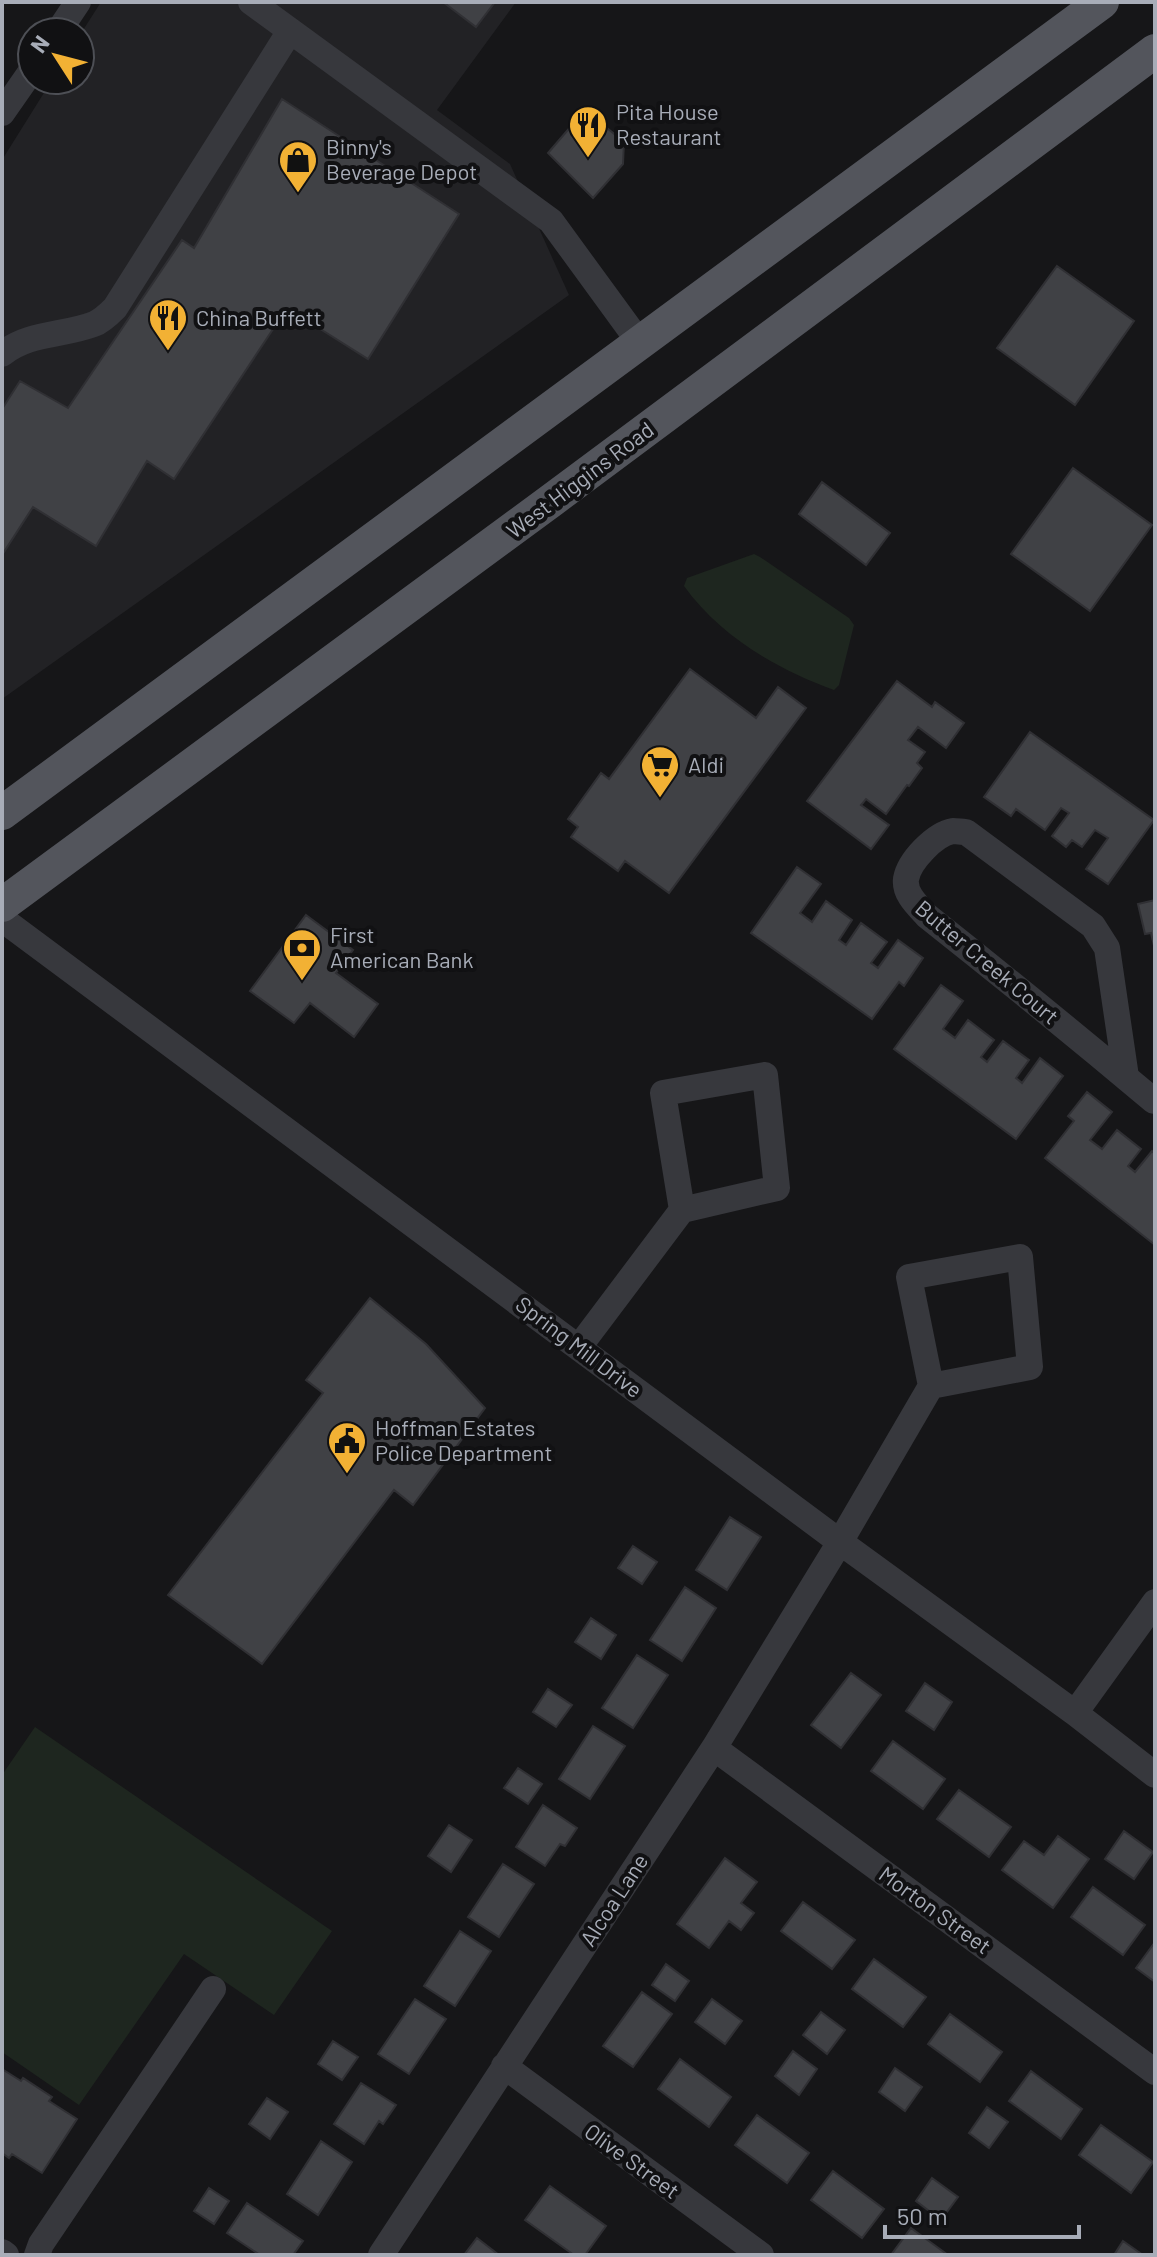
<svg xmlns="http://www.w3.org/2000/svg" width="1157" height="2257" viewBox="0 0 1157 2257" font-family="Barlow,sans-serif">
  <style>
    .built { fill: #222225 }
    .green { fill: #1e261f }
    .building { fill: #404145; stroke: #303034; stroke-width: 2 }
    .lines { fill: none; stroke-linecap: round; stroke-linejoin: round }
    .minor { stroke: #37383d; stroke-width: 26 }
    .major { stroke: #53555c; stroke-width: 34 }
    .labels { text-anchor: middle; stroke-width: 8; stroke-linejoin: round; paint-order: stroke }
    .poi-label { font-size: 22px; fill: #a8adb8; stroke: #111113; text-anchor: start }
    .street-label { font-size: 22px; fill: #a8adb8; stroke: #111113 }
  </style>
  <rect width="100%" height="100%" fill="#161618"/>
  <path class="built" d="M101,2h415l-79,108 73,54 59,131 -567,404v-539l50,-80h28v-45z"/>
  <path class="green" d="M754,554l6,3 89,61 5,7 -15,60 -5,5c-58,-21 -114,-54 -150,-104l3,-8z
    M35,1727l297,204 -58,84 -90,-61 -105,151 -77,-53v-277z"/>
  <path class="building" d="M443,2h52l-19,25z
    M282,99l177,115 -91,145 -81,-51 -113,171 -27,-18 -51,85 -63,-39 -31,48v-146l18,-28 48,27 114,-168 12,8z
    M585,110l39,32 -1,22 -30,34 -45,-45z
    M1057,266l77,55 -59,84 -78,-57z
    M1073,468l79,57 -62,86 -79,-57z
    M822,482l68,51 -24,32 -67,-51z
    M690,669l66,49 22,-31 28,21 -137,185 -44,-32 -7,10 -47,-34 7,-10 -10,-8 33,-46 8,6z
    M897,681l35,26 3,-5 29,21 -18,25 -28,-21 -10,13 17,12 -8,11 5,5 -13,18 -2,-1 -21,29 -20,-15 -5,6 28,20 -18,24 -64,-48z
    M1030,732l124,88 -46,64 -22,-15 22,-31 -13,-8 -13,17 -10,-7 -6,7 -14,-11 17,-23 -8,-5 -16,22 -29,-21 -5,7 -27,-19z
    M797,867l24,17 -21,29 12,9 14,-21 26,19 -13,20 7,5 15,-22 26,19 -16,21 7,5 20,-28 25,18 -19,28 -5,-4 -27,37 -121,-86z
    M1155,900v50l-4,-17 -6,1 -7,-30z
    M306,915l47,35 -17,23 42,31 -24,33 -44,-34 -16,20 -44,-32z
    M941,985l22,16 -20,28 12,9 13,-18 26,20 -13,17 6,5 16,-21 26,19 -13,18 6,5 18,-25 23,18 -47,63 -122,-90z
    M1087,1092l25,20 -22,28 12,9 15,-19 24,19 -13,17 7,6 17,-21 3,3v91l-110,-87 29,-37 -6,-5z
    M370,1298l56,46 59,64 -72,97 -19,-15 -132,174 -94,-69 155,-202 -17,-13z
    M730,1517l31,20 -34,53 -31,-20z
    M633,1546l24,16 -15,22 -24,-16z
    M685,1587l31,21 -34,53 -32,-21z
    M591,1618l25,17 -15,24 -26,-17z
    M637,1655l31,20 -35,53 -31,-20z
    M851,1673l30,22 -40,53 -30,-23z
    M925,1683l27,19 -18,28 -28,-19z
    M548,1689l24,16 -16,22 -23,-15z
    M593,1726l32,20 -35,53 -31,-20z
    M893,1741l52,38 -22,30 -52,-38z
    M518,1768l24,16 -14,20 -24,-16z
    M959,1790l52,37 -22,30 -52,-38z
    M543,1805l34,23 -12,18 -5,-2 -15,22 -29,-19z
    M449,1825l23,15 -21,32 -23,-16z
    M1124,1831l29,21 -19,27 -29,-20z
    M1058,1836l31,23 -36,49 -51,-38 22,-29 20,14z
    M725,1858l32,24 -16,21 13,10 -13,17 -12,-9 -20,27 -32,-24z
    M503,1864l31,20 -35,53 -31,-20z
    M1093,1887l52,38 -22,30 -52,-38z
    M803,1902l52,38 -23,29 -51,-38z
    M460,1931l31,20 -36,55 -31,-20z
    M1155,1942v40l-19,-14z
    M874,1959l52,38 -23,30 -51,-38z
    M666,1964l23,17 -14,20 -23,-16z
    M642,1992l30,22 -39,53 -30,-21z
    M415,1999l31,20 -37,55 -31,-20z
    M712,1999l30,22 -17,23 -30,-22z
    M821,2012l24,18 -18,24 -24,-19z
    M950,2014l52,38 -22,30 -52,-38z
    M333,2041l25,16 -16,23 -24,-16z
    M793,2051l24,18 -18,26 -24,-19z
    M680,2059l51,38 -22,30 -51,-38z
    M895,2068l27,19 -17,24 -26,-19z
    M2,2069l19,12 2,-3 29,19 -3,4 28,18 -35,54 -30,-19 -3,4 -7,-5z
    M1031,2071l51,38 -21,30 -52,-38z
    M361,2083l35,22 -13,19 -4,-3 -15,23 -30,-20z
    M267,2098l21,14 -18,27 -21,-15z
    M987,2107l21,15 -19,26 -20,-15z
    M757,2115l52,38 -22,30 -52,-38z
    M1101,2125l52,37 -22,31 -52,-38z
    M321,2141l31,21 -34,53 -31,-21z
    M833,2171l51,38 -22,29 -51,-38z
    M932,2178l26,19 -17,23 -25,-19z
    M550,2186l56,40 -21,29h-11l-49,-35z
    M209,2188l20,13 -15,23 -20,-13z
    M247,2203l56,38 -10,14h-33l-33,-22z
    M911,2228l37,27h-57z
    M477,2238l22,17h-35z
    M1123,2241l20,14h-29z"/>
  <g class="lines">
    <path class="minor" d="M251,2l300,219 89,122
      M58,32l20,-30
      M2,113l30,-43
      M2,354c27,-22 61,-18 92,-30 8,-3 15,-10 21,-16l175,-277
      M2,919l838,623 235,171 80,62
      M1126,1077l-19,-129 -14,-22 -127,-94c-4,0 -9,-1 -13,-1 -18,3 -44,30 -47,48 -2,15 12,27 21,37 77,61 152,122 227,185h1
      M579,1347l103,-137 95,-22 -12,-113 -102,18 19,117
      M1075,1713l80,-111
      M714,1748l441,324
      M504,2066l257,189
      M2,2252l4,3
      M37,2255l4,-11 172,-255
      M381,2255l333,-507 126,-206 91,-156 -22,-109 111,-20 10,110 -99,19"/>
    <path class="major" d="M2,813l1100,-811
      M2,905l550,-405 603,-449"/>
  </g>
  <defs>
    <g id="restaurant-pin" transform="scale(2)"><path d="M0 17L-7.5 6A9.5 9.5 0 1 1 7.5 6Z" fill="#f2b134" stroke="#111113"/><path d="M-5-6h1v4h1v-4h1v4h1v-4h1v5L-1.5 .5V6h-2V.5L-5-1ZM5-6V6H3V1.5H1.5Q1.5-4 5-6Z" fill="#111"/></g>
    <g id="shop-pin" transform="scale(2)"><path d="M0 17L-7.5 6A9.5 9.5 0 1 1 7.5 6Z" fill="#f2b134" stroke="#111113"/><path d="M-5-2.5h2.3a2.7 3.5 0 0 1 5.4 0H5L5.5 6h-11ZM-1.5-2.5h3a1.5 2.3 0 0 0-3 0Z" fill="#111"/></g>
    <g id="supermarket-pin" transform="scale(2)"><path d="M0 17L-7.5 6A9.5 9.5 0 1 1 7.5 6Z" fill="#f2b134" stroke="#111113"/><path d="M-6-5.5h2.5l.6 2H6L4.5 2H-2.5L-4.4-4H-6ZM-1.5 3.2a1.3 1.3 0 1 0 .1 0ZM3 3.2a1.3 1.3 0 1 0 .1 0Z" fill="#111"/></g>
    <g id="bank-pin" transform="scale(2)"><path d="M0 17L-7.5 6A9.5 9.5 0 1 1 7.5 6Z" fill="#f2b134" stroke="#111113"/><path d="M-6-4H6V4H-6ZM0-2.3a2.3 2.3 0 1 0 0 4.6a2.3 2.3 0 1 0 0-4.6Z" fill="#111"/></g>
    <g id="civic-pin" transform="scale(2)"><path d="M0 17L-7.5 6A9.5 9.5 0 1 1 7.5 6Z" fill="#f2b134" stroke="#111113"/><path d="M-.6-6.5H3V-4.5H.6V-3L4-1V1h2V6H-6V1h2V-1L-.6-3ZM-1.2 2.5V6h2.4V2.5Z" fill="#111"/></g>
  </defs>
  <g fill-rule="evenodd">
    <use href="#restaurant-pin" x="588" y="125"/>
    <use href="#shop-pin" x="298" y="160"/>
    <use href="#restaurant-pin" x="168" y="318"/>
    <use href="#supermarket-pin" x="660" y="765"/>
    <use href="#bank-pin" x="302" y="948"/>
    <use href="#civic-pin" x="347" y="1441"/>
  </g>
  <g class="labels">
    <g class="poi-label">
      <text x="616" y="120">Pita House<tspan x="616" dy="25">Restaurant</tspan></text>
      <text x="326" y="155">Binny's<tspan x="326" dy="25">Beverage Depot</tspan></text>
      <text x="196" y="326">China Buffett</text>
      <text x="688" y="773">Aldi</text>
      <text x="330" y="943">First<tspan x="330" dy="25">American Bank</tspan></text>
      <text x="375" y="1436">Hoffman Estates<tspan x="375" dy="25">Police Department</tspan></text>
    </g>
    <g class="street-label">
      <text transform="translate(580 480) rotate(-37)" y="8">West Higgins Road</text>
      <text transform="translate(987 962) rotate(40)" y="8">Butter Creek Court</text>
      <text transform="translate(579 1347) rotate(37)" y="8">Spring Mill Drive</text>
      <text transform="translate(614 1900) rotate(-57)" y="8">Alcoa Lane</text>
      <text transform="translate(935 1910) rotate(36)" y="8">Morton Street</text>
      <text transform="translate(632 2161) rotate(36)" y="8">Olive Street</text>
    </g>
  </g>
  <rect width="1157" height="2257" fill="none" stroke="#a8adb8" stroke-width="8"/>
  <g transform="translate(56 56) rotate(306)"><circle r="38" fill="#111113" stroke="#4d4f55" stroke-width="2"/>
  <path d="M0-6L14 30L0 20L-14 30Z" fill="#f2b134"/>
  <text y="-12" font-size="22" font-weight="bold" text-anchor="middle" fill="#a8adb8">N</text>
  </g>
  <path d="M885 2225v12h194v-12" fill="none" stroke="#a8adb8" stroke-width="4"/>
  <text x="897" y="2225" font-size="24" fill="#a8adb8" stroke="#111113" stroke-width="6" paint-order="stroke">50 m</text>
</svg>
